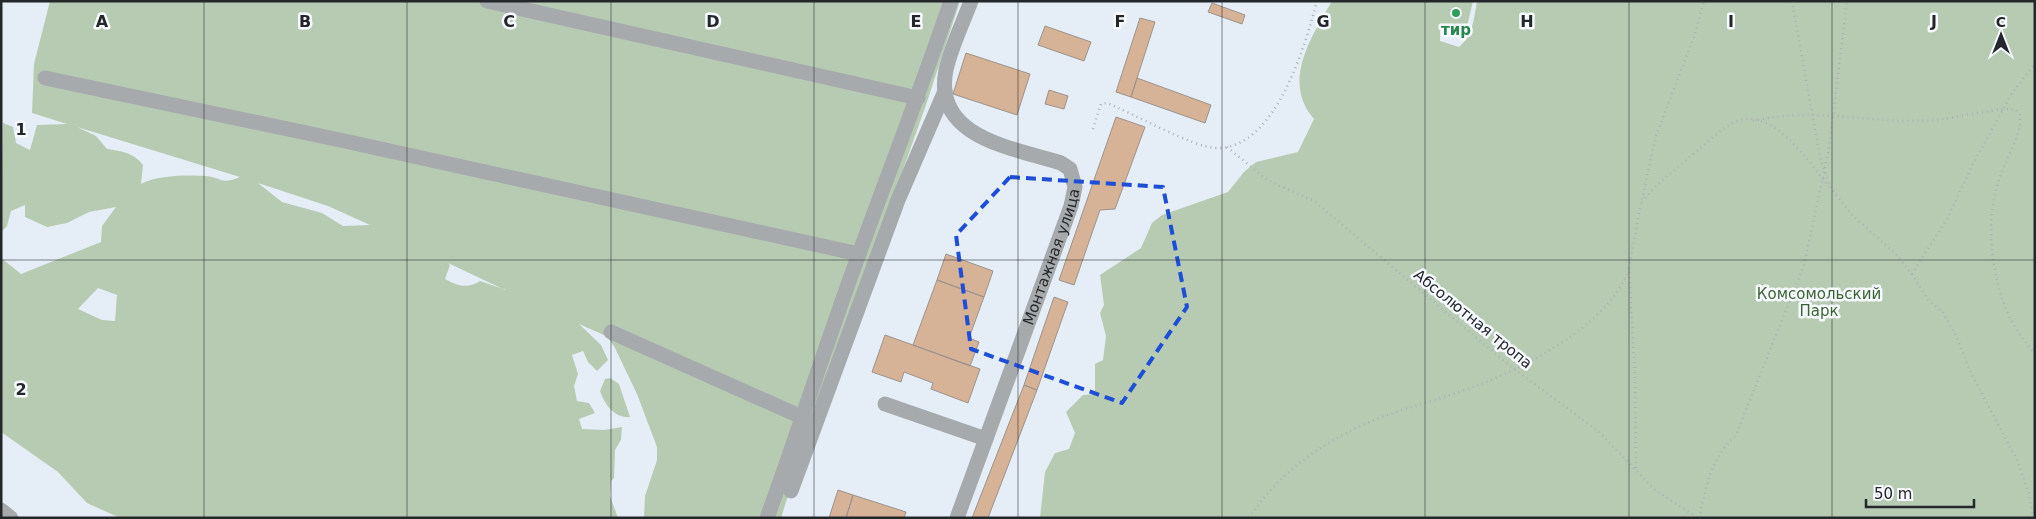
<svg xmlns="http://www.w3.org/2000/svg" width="2036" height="519" viewBox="0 0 2036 519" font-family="'DejaVu Sans',sans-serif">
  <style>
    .green { fill: #b7cbb3; fill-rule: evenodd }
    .building { fill: #d6b297; stroke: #9c938d }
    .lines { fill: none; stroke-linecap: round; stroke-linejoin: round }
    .path { stroke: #a9b0b6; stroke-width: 2.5; stroke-dasharray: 1 4; stroke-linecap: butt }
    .minor { stroke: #a6aaad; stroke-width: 15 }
    .marked { fill: none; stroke: #1d4ed8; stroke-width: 4; stroke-dasharray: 10 6; stroke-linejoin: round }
    .grid { fill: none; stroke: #24272a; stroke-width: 1; stroke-opacity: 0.55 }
    .leisure-dot { fill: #2e9e5b; stroke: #f7fafe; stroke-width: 2 }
    .labels { text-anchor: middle; stroke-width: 5; stroke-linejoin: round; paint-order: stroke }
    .leisure-label { font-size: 15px; font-weight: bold; fill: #27864d; stroke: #f7fafe }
    .street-label { font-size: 15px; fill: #24272a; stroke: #f7fafe }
    .park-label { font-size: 15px; fill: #3c6334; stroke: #f7fafe }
    .grid-label { font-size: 16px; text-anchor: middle; font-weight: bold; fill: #24272a; stroke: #f7fafe; stroke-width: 5; stroke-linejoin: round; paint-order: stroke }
  </style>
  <rect width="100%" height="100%" fill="#e5eef6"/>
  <path class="green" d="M50,1h910l-34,104 -128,359 -17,54h-137l1,-22 12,-36v-13l-20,-53 -23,-48 -8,-10 -27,-12 22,21 7,15 -11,11 -9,-9 -5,-11 -11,4 6,19 -4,12 3,15 12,2 6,10 -16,6 3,10 22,1 18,-3 -1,13 -6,10 -1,28 -3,3 -1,15 8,22h-498l-33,-15 -29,-31 -57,-40v-174l20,16 80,-32 1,-16 14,-19 -27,5 -22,11 -20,4 -22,-10v-12l-14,6 -4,15 -6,6 2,-109 10,4 3,16 14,7 7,-25 30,-1 -35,-11 2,-49zM77,127l163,50c-20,8 -17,1 -34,-1 -19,-1 -49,-1 -65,8l2,-19c-9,-12 -21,-14 -36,-16l-11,-13zM258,183l70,23 42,19 -27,1 -21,-13 -40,-11zM448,263l57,27h1l-26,-9c-13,8 -22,5 -35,-2l5,-14zM98,288l19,7 -2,26 -13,-1 -24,-11z
    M1332,1h141l-7,30 -26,-5v15l19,6c14,-11 15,-29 18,-46h558v517h-995l5,-46 10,-19 14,-4 6,-16 -9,-21 17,-17 12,-1v-30l8,-4 3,-24 -6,-23 4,-8 -4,-30 41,-27 11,-25 10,-8 66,-23 16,-20 12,-10 42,-10 16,-33c-33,-37 -2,-83 18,-118z
    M610,378l9,6 11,33c-16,1 -25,-12 -30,-26l5,-12z"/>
  <path class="building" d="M1212,3l33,12 -3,9 -34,-12z
    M1140,18l15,4 -24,75 -15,-5z
    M1045,26l46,16 -7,19 -46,-16z
    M966,53l64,21 -13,41 -64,-21z
    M1137,78l74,27 -6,18 -74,-26z
    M1049,90l19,6 -4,13 -19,-5z
    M1116,117l29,10 -30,82 -15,1 -26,75 -15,-5z
    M946,254l47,17 -9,26 -47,-17z
    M937,280l47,17 -15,41 10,4 -9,24 -57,-21z
    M1054,297l14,5 -31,88 -13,-5z
    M885,335l95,34 -12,34 -37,-14 2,-6 -29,-11 -3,10 -29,-10z
    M1024,385l13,5 -49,128h-16z
    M838,490l15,5 -7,23h-17z
    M853,495l53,17 -2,6h-58z"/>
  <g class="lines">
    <path class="path" d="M1792,1l28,156 10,30 23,29 42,37 17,21 16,26 15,12 14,26 13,33 48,91 11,32 4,24
      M1753,121c61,-15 122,4 184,-1 16,-2 68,-14 79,-10l4,5v10c-5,21 -17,40 -23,61 -12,40 -5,96 14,134 6,12 15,23 24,34
      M1093,129l8,-25 6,-1c25,10 86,44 108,45 60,3 90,-102 102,-147
      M1227,147l40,33 47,21 196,165 88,65 57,59 43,28
      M1642,202c15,-20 37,-35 56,-52 11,-9 23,-21 36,-28 37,-17 74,39 93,62
      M1912,274l35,-55 26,-55 39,-71 23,-29
      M1636,468l-1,-91 -6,-109 12,-65 15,-67 39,-102 9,-33
      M1249,518c29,-45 75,-77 123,-97 23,-10 48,-16 72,-24 50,-16 97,-37 138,-69 20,-16 37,-34 47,-58
      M1699,518c8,-34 11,-58 37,-83l68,-170 25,-116 18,-148"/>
    <g class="minor">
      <path d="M487,1l431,97"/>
      <path d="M45,78l295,62 519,114"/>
      <path d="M611,332l193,86"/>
      <path d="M885,404l101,35"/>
      <path d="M791,491l107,-291 47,-109"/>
      <path d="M1,510l10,8"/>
      <path d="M767,518c32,-88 60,-177 92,-264 31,-85 63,-168 92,-253"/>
      <path id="s1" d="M957,518l114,-312 4,-19 -5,-18 -9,-6c-47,-15 -129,-25 -115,-93 5,-23 17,-47 25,-69"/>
    </g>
  </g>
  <path class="marked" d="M1010,177l153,10 24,120 -65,96 -151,-54 -15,-114z"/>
  <path class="grid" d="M204,1v517M407,1v517M611,1v517M814,1v517M1018,1v517M1222,1v517M1425,1v517M1629,1v517M1832,1v517M1,260h2034"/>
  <circle class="leisure-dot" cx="1456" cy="13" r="5"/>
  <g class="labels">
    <g class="leisure-label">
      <text x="1456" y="35">тир</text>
    </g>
    <g class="street-label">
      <text dy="5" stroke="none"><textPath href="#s1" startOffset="278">Монтажная улица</textPath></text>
      <text transform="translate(1473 319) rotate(39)" y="5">Абсолютная тропа</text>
    </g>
    <g class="park-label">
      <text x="1819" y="299">Комсомольский<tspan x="1819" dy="17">Парк</tspan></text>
    </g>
  </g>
  <g class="grid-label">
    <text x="102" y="27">A</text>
    <text x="305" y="27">B</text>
    <text x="509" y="27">C</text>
    <text x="713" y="27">D</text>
    <text x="916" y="27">E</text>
    <text x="1120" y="27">F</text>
    <text x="1323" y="27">G</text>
    <text x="1527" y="27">H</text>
    <text x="1731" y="27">I</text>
    <text x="1934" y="27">J</text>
    <text x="21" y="135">1</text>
    <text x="21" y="395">2</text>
  </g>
  <rect width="2036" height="519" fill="none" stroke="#24272a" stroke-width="5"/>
  <g transform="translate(2001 35)" stroke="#f7fafe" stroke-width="4" paint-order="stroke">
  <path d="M0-4L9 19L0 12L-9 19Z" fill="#24272a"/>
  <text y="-8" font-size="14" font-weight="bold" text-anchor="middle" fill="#24272a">С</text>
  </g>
  <path d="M1866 499v8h108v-8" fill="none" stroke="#24272a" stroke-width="2.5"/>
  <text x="1874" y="499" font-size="15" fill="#24272a" stroke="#f7fafe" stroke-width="4" paint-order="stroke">50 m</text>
</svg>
